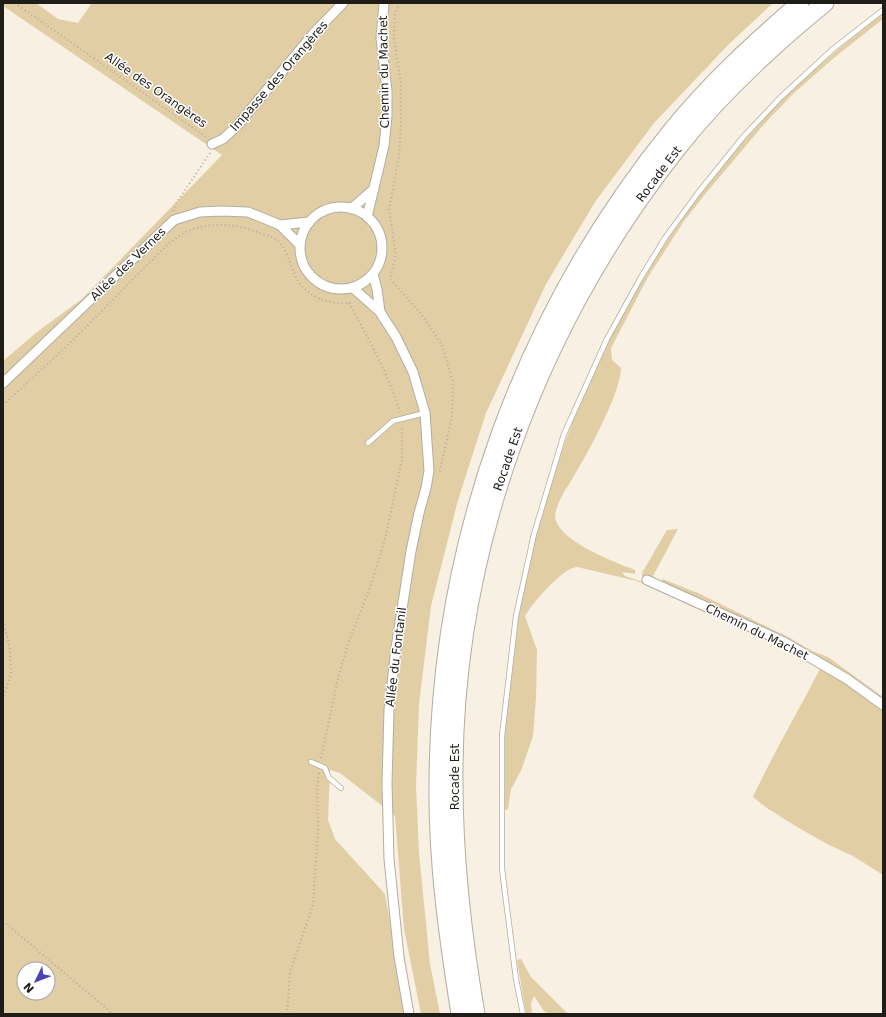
<svg xmlns="http://www.w3.org/2000/svg" width="886" height="1017" viewBox="0 0 886 1017" font-family="'DejaVu Sans',sans-serif">
  <style>
    .green { fill: #e2cea4; fill-rule: evenodd }
    .lines { fill: none; stroke-linecap: round; stroke-linejoin: round }
    .lane-casing { stroke: #b3ada0; stroke-width: 6 }
    .street-casing { stroke: #b3ada0; stroke-width: 11 }
    .highway-casing { stroke: #b3ada0; stroke-width: 19 }
    .path { stroke: #b2ada2; stroke-width: 2; stroke-dasharray: 1 3; stroke-linecap: butt }
    .lane { stroke: #fff; stroke-width: 4.5 }
    .street { stroke: #fff; stroke-width: 9 }
    .highway { stroke: #fff; stroke-width: 17 }
    .labels { text-anchor: middle; stroke-width: 3; stroke-linejoin: round; paint-order: stroke }
    .street-label { font-size: 12px; fill: #1f1d18; stroke: #fefefe }
  </style>
  <rect width="100%" height="100%" fill="#f7f0e3"/>
  <path class="green" d="M3,3h33l22,16 20,4 14,-20h681l-44,41 -75,79 -59,79 -49,82 -60,129 -28,87 -27,106 -12,98 -3,82 3,67 11,111 10,50h-19l-17,-85 -9,-113 -55,-43 -10,-3 -2,50 7,19 50,55 21,120h-403v-653l34,-29 45,-33 140,-144 -219,-149zM24,969h24v24h-24z
    M883,13v6l-48,38 -40,35 -29,30 -60,71 -22,28 -36,56 -37,71 1,12 9,8c-1,15 -7,29 -13,43 -10,22 -21,43 -33,63 -4,8 -10,15 -14,24 -3,6 -8,17 -5,23 8,22 58,41 79,49v4l-13,-2 3,4 24,8 135,61 37,19 62,44v167l-30,-19 -24,-11 -32,-18 -30,-19 -14,-11c21,-45 46,-87 68,-130l-47,-25 -72,-32 -12,-4 -5,-4 -48,-21 -60,-14c-15,1 -44,36 -52,49l12,34 -1,48 -3,38 -12,35 -10,18 -3,20 -3,1c-2,-39 -1,-80 4,-119 1,-12 3,-24 5,-37 1,-10 2,-21 3,-32 17,-102 52,-204 98,-296 9,-17 19,-32 29,-48 10,-17 20,-34 32,-50 26,-40 63,-83 96,-118 34,-36 73,-66 111,-97z
    M678,529l-26,49 -1,1 -9,-3v-3l25,-43z
    M663,579l37,15 90,44 22,13 16,6 55,40v5l-22,-17 -200,-102z
    M521,959l10,18 37,37h-19l-5,-3 -10,-15 -3,7 1,11h-6l-9,-54z"/>
  <g class="lines">
    <g class="lane-casing">
      <path id="lane" d="M368,443l25,-22 32,-8
        M311,762l14,6 4,10 12,10
        M523,1014l-7,-35 -14,-110v-133l14,-120 18,-82 30,-100 43,-95 33,-60 25,-41 33,-45 46,-57 37,-39 52,-48 50,-39"/>
    </g>
    <g class="street-casing">
      <path id="street" d="M212,144l11,-5 14,-13 76,-92 30,-31
        M300 248a41 41 0 1 1 82 0a41 41 0 1 1-82 0Z
        M351,209l23,-20
        M367,217l17,-71 3,-30v-25l-6,-53 3,-35
        M280,225l29,-3
        M373,274l4,15 3,23
        M353,288l27,24 16,25 17,35 12,41 4,58 -3,17 -7,25 -8,38 -15,97 -7,62 -2,73 2,76 10,98 10,57
        M3,383l171,-163 26,-8 21,-1 27,1 32,13 20,20
        M647,580l135,61 65,38 36,26"/>
    </g>
    <g class="highway-casing">
      <path id="highway" d="M460,1014c-12,-76 -23,-153 -22,-230 1,-239 84,-469 234,-654 38,-47 83,-88 128,-127
        M476,1014c-13,-76 -22,-153 -22,-231 -2,-228 81,-454 222,-633 43,-55 95,-103 149,-147"/>
    </g>
    <path class="path" d="M15,3l191,134
      M399,3l-4,11 -1,24 7,46v42l-2,30 -10,54 7,44 -6,25 32,36 20,30 11,37 -1,35 -13,57
      M173,211l2,-6 35,-52
      M349,303c19,35 39,70 51,109
      M3,405l65,-60 100,-101c6,-4 12,-9 18,-12 23,-11 52,-8 74,1 6,2 13,4 17,7 8,5 14,26 18,35 9,22 37,32 59,27
      M3,621l7,27 1,25 -8,25
      M321,758l18,-84 10,-33 20,-51 16,-50 17,-81v-33
      M3,921l110,93
      M287,1014l3,-42 23,-67 5,-76 -1,-40 2,-16"/>
    <use href="#lane" class="lane"/>
    <use href="#street" class="street"/>
    <use href="#highway" class="highway"/>
  </g>
  <g class="labels">
    <g class="street-label">
      <text transform="translate(384 72) rotate(-91)" y="4">Chemin du Machet</text>
      <text transform="translate(279 76) rotate(-49)" y="4">Impasse des Orangères</text>
      <text transform="translate(156 90) rotate(35)" y="4">Allée des Orangères</text>
      <text transform="translate(659 174) rotate(-53)" y="4">Rocade Est</text>
      <text transform="translate(128 264) rotate(-44)" y="4">Allée des Vernes</text>
      <text transform="translate(508 459) rotate(-71)" y="4">Rocade Est</text>
      <text transform="translate(757 632) rotate(26)" y="4">Chemin du Machet</text>
      <text transform="translate(396 657) rotate(-83)" y="4">Allée du Fontanil</text>
      <text transform="translate(455 777) rotate(-90)" y="4">Rocade Est</text>
    </g>
  </g>
  <rect width="886" height="1017" fill="none" stroke="#1f1d18" stroke-width="8"/>
  <g transform="translate(36 981) rotate(227)"><circle r="19" fill="#fefefe" stroke="#a5a4a2"/>
  <path d="M0-3L7 15L0 10L-7 15Z" fill="#4c41b8"/>
  <text y="-6" font-size="11" font-weight="bold" text-anchor="middle" fill="#1f1d18">N</text>
  </g>
</svg>
